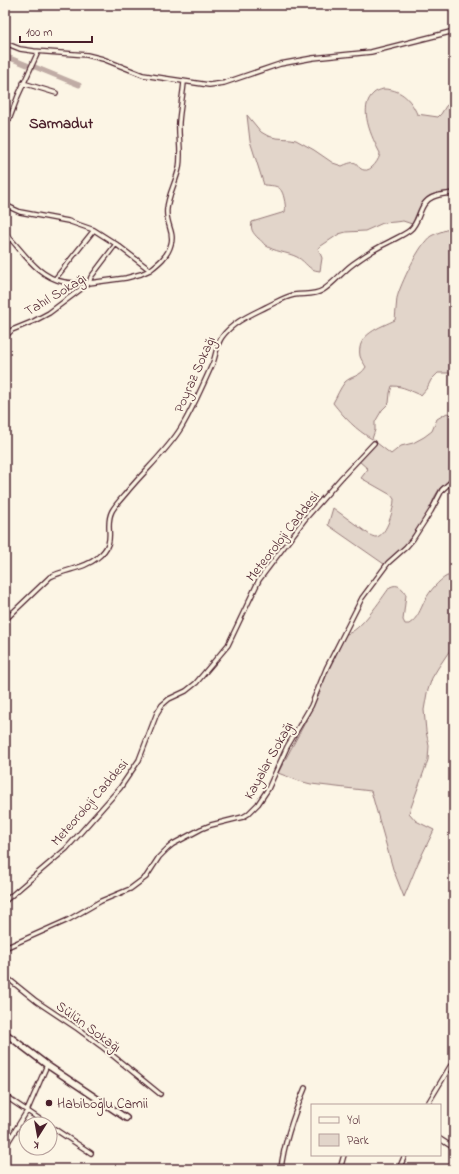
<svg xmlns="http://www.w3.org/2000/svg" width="459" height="1174" viewBox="0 0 459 1174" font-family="'Indie Flower',sans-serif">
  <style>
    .green { fill: #e2d5ca; stroke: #967a7a }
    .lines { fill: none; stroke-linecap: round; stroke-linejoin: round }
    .canal { stroke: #c0aca5; stroke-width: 5 }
    .street-casing { stroke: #4a1f2b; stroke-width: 6 }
    .secondary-casing { stroke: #4a1f2b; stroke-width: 8 }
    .street { stroke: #fcf5e5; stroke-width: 3.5 }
    .secondary { stroke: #fcf5e5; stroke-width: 5 }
    .poi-dot { fill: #4a1f2b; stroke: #fcf5e5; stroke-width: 1.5 }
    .labels { text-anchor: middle; stroke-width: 4; stroke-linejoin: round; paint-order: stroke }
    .street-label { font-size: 14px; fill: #4a1f2b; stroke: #fcf5e5 }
    .poi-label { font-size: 14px; fill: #4a1f2b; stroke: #fcf5e5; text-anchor: start }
    .neighbourhood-label { font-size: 15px; font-weight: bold; fill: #4a1f2b; stroke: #fcf5e5 }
  </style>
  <rect width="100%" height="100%" fill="#fcf5e5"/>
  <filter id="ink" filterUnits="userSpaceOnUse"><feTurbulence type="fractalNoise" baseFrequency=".025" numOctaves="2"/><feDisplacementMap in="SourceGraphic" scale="8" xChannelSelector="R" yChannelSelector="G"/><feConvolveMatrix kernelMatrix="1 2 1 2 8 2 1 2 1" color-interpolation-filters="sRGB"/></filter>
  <g filter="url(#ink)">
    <path class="green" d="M383,89c17,0 27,9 34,25l21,3 3,-3 5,-8 8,-7v92c-7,1 -16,1 -23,4 -11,5 -14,19 -19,29l-9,-3 -8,1 -12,1 -18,8 -19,1 -7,2 -21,14 4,10 -2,13c-13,-1 -12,-8 -23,-14 -10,-5 -23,-5 -32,-12 -2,-2 -4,-5 -7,-7 -5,-5 -8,-9 -6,-16l33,-10c1,-5 0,-9 -1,-14 -3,-13 -8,-12 -20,-13l-14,-44 -3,-26 14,17 7,4 8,2 15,1 5,1 18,10 19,13 9,3c20,-9 12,2 22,4 7,2 16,-11 16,-17 -8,-15 -23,-46 -6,-60 2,-2 6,-3 9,-4z
      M454,227v147l-6,-1h-10l-7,7 -4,8 -6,7c-11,-4 -17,-9 -29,-9l-2,7 -1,10 -7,7 -7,12v8l-3,9c-16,-9 -28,-22 -39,-36 4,-7 7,-15 12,-21 6,-6 15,-5 21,-15 -2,-4 -5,-7 -6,-11 -4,-22 21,-29 35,-36 1,-7 1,-15 2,-22 3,-13 23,-55 34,-62 7,-4 16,-6 23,-9z
      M447,413l7,3v60l-14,12 -5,8 -6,15 -12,18 -11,15 -22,20 -56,-39 5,-17 37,27c2,1 4,2 6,2 11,-1 18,-29 18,-38l-3,-4 -30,-17 7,-9 -9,-8 18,-18 14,11 10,-8 12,-3 11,-6 8,-6 5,-12z
      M447,576h7v68l-16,24 -6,10 -5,15 -3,17 2,21 3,15 -1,14 -19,53 7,8 18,9 -16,33 -14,34 -11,-28 -22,-78 -60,-7 -12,-3 -21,-8 29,-54 24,-54 15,-31c13,-1 36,-36 44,-47 8,-4 13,1 16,8l-3,25 2,4h4c9,-6 11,-14 16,-24 5,-9 13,-19 22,-24z"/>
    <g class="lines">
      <path class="canal" d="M5,56l22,9
        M35,67l44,18"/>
      <g class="street-casing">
        <path id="street" d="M5,43l15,6 14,2 53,4 16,4 40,16 66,10 15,-2 56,-19 33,-6 58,-6 83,-21
          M23,83l33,10
          M5,122l4,-2 9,-24 20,-44
          M5,205l15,7 48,9 26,9 22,14 34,26 -9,4 -15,4 -37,5 -40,30 -15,8 -22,9 -7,7
          M5,233c19,19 31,43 59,49 8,2 17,0 25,1l2,-6 25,-33
          M150,270c9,-7 18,-14 21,-26 4,-12 -6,-21 -4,-35 1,-14 9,-27 12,-41 3,-16 -1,-31 0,-46 1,-14 4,-27 5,-40
          M55,279l39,-49
          M5,620l45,-43c15,-8 34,-8 47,-19 22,-17 6,-30 15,-47 4,-7 10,-13 15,-19 17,-21 40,-41 54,-64 12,-20 21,-41 31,-63 4,-8 4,-20 10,-28 11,-15 28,-22 44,-30 9,-4 18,-10 28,-12 10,-2 20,1 29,-5 11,-7 19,-18 30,-26 11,-8 23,-16 36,-22 7,-4 15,-7 21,-12 11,-9 8,-27 23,-33 7,-3 14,-3 21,-4
          M5,901l61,-52 54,-61 19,-28 18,-47 5,-8 7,-6 17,-8 10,-8 32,-38 31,-65 46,-61 37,-42 32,-34
          M5,948l63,-28 33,-19 29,-12 16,-12 13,-20 8,-8 6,-5 28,-15 10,-4 32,-8 5,-3 10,-10 10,-15 19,-42 24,-41 16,-39 35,-69 26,-35 18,-16 7,-8 18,-28 11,-21 12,-11
          M5,976l31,25 42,28 23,17 59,48
          M5,1096l42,28
          M427,1105l27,-45
          M50,1126l41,27
          M440,1139l14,9
          M5,1147l22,-36 20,-46
          M281,1169c3,-28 13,-55 24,-81
          M340,1169l4,-14
          M399,1169l6,-14"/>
      </g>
      <g class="secondary-casing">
        <path id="secondary" d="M5,1033l42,32 79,53"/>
      </g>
      <use href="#street" class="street"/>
      <use href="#secondary" class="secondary"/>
    </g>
  </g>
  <circle class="poi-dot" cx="49" cy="1103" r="4"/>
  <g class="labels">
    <g class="street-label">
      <text transform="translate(55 294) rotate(-31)" y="5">Tahıl Sokağı</text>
      <text transform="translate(194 374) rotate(-66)" y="5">Poyraz Sokağı</text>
      <text transform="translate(282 536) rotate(-52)" y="5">Meteoroloji Caddesi</text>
      <text transform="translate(268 760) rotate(-61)" y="5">Kayalar Sokağı</text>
      <text transform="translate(89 802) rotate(-49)" y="5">Meteoroloji Caddesi</text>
      <text transform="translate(89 1026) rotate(36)" y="5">Sülün Sokağı</text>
    </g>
    <g class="poi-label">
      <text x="57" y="1108">Habiboğlu Camii</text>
    </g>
    <g class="neighbourhood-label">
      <text x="61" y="128">Sarmadut</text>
    </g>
  </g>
  <rect width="459" height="1174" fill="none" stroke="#fcf5e5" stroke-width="20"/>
  <rect x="10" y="10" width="439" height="1154" fill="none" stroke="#4a1f2b" stroke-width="1.5" filter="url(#ink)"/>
  <rect x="311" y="1104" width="130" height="52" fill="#fcf5e5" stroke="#b59f9b"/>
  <rect x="319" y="1117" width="20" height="6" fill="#fcf5e5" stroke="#b59f9b"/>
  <text x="347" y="1124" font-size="12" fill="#4a1f2b">Yol</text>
  <rect x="319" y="1134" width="20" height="12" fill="#e2d5ca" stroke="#b59f9b"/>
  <text x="347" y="1144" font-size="12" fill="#4a1f2b">Park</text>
  <g transform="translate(38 1136) rotate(191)"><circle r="19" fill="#fcf5e5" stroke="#b59f9b"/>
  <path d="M0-3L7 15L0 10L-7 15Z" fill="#4a1f2b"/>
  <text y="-6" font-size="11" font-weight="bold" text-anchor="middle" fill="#4a1f2b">K</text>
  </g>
  <path d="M20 36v6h72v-6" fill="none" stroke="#4a1f2b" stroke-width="2"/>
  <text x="26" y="36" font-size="12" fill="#4a1f2b" stroke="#fcf5e5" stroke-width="3" paint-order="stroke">100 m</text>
</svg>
